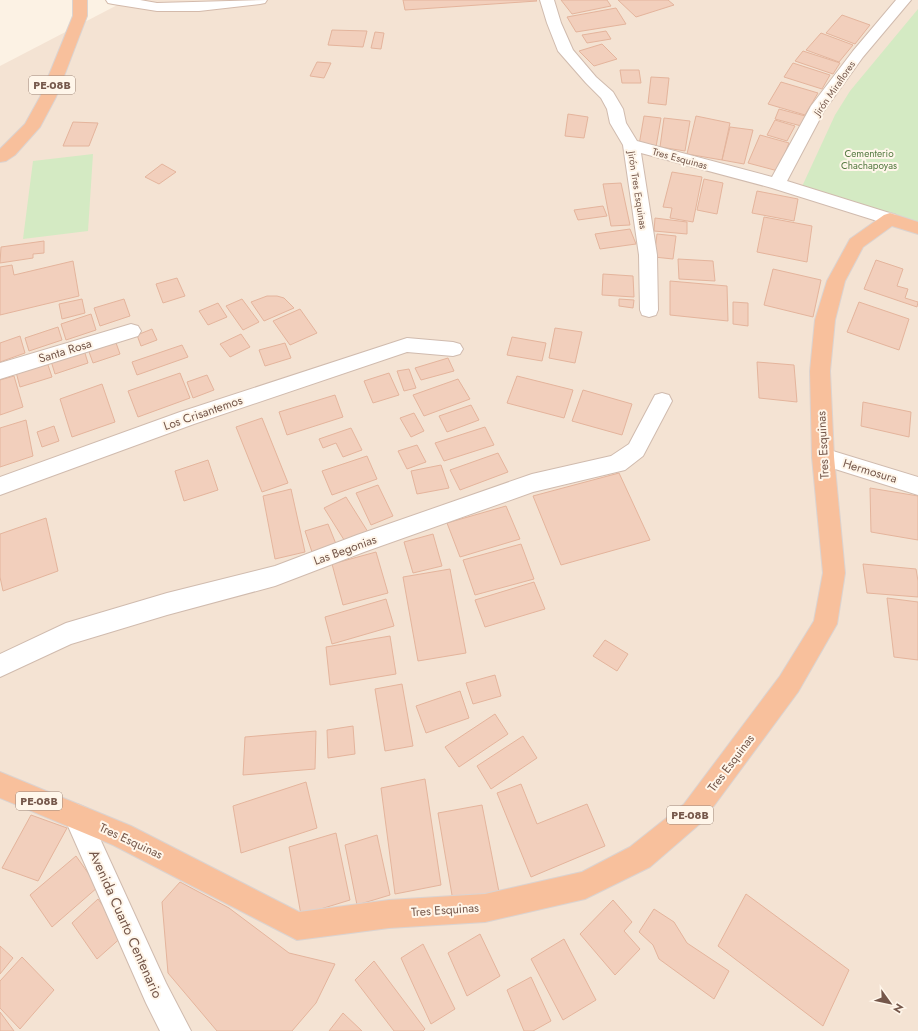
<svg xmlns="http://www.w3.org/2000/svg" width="918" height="1031" viewBox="0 0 918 1031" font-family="Jost,sans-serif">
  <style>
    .residential { fill: #f4e3d3 }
    .green { fill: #d4eac3 }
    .building { fill: #f2cfbc; stroke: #e4b49c }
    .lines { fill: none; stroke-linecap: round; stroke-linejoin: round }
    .minor-casing { stroke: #d0bbae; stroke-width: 2 }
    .tertiary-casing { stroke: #d0bbae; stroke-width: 2 }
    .secondary-casing { stroke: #d3baab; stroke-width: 2 }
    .trunk-casing { stroke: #dbd3d0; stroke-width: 2 }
    .minor { fill: #fff; fill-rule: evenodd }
    .tertiary { fill: #fff; fill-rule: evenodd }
    .secondary { fill: #fff; fill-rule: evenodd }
    .trunk { fill: #f8c09c; fill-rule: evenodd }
    .labels { text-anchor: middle; stroke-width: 4; stroke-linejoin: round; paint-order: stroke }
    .far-street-label { font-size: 10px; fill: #75574a; stroke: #fff6ea }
    .far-park-label { font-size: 10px; fill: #557a42; stroke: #fff6ea }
    .shield { fill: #fff6ea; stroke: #9e877a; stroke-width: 1 }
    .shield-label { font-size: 11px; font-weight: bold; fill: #75574a }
    .street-label { font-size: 12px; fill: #75574a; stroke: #fff6ea }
    .near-street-label { font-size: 14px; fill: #75574a; stroke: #fff6ea }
  </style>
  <rect width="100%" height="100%" fill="#fcf2e4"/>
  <path class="residential" d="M127,0h791v1031h-918v-965z"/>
  <path class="green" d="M918,9v214l-119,-30 36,-78 15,-24z
    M93,154l-5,77 -65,8 10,-78z"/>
  <path class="building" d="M403,0h133l1,1 -132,9z
    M561,0h46l4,6 -39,8z
    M618,0h50l6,5 -38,12z
    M616,8l10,16 -50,8 -9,-15z
    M842,15l28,10 -15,19 -29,-11z
    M332,30l35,1 -4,16 -35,-2z
    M606,31l5,8 -24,4 -5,-8z
    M375,32l9,1 -3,16 -10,-1z
    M821,33l32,12 -14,17 -33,-12z
    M602,44l15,15 -23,7 -15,-15z
    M803,51l37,12 -7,11 -38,-13z
    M317,62l14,1 -7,15 -14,-2z
    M793,63l37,12 -8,14 -38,-12z
    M620,70h19l2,13h-19z
    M651,77l18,1 -3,27 -18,-2z
    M781,82l37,11 -13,22 -37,-11z
    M779,109l30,8 -4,10 -30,-8z
    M568,114l20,3 -4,21 -19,-2z
    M644,116l17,2 -5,29 -17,-2z
    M696,116l34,7 -8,37 -35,-6z
    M664,118l26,3 -5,30 -25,-4z
    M775,120l20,6 -8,15 -20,-6z
    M73,122l25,1 -9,23h-26z
    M730,127l23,3 -9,34 -22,-4z
    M760,135l29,8 -11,28 -30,-8z
    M162,164l14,8 -17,12 -14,-7z
    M672,172l30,5 -9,45 -23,-4 2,-10 -9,-1z
    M704,179l19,4 -6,31 -20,-4z
    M621,183l9,42 -19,1 -8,-42z
    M757,191l41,8 -4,22 -42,-8z
    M603,206l4,10 -29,4 -4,-10z
    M764,217l48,9 -5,36 -50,-10z
    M655,218l32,4v12l-33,-3z
    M630,229l6,15 -36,5 -5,-15z
    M657,234l19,2 -3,23 -19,-2z
    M44,241v12l-11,1v4l-33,5 1,-16z
    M678,259l35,2 2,20 -36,-2z
    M876,260l27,9 -6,17 11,3 -3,9 13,4 -1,5 -53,-18z
    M73,261l6,35 -79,19v-48l12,-2 2,10z
    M773,269l48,11 -8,37 -49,-12z
    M603,274l30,2 1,21 -32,-2z
    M177,278l8,18 -22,7 -7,-19z
    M670,281l57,5 1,35 -58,-6z
    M267,296h10l7,2 10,10 -30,13 -13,-19z
    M82,299l3,14 -23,6 -3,-15z
    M124,299l6,17 -30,10 -6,-18z
    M242,299l17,23 -16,8 -17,-24z
    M619,299l15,1 -1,8 -14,-2z
    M733,302l15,1v23l-15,-2z
    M859,302l50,17 -10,31 -52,-18z
    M218,303l9,14 -19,8 -9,-14z
    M300,309l17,24 -27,12 -17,-24z
    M91,314l5,16 -30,10 -5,-16z
    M58,327l4,13 -33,11 -4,-13z
    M555,328l27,4 -7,31 -26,-5z
    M152,329l5,11 -16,6 -4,-11z
    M241,334l9,13 -20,10 -10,-13z
    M20,336l5,17 -25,9v-19z
    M512,337l34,6 -4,18 -35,-6z
    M115,340l5,14 -27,9 -5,-14z
    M285,343l6,15 -26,8 -6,-16z
    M182,345l6,12 -51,18 -5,-13z
    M84,350l4,13 -33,11 -4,-13z
    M448,358l6,13 -33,9 -6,-12z
    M47,362l5,15 -32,10 -4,-15z
    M757,362l37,3 3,37 -38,-4z
    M409,369l7,19 -12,3 -7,-20z
    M180,373l10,25 -52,19 -10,-26z
    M389,373l10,22 -26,8 -9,-22z
    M207,375l7,15 -21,8 -6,-16z
    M14,376l9,31 -23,8v-35z
    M517,376l56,14 -9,28 -57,-15z
    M458,379l12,20 -46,17 -11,-21z
    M102,384l13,38 -43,15 -12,-38z
    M583,390l49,14 -10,31 -50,-14z
    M335,395l8,22 -56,18 -8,-23z
    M863,402l48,10 -2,25 -48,-11z
    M471,405l8,15 -32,12 -8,-16z
    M414,413l10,18 -13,6 -11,-19z
    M262,418l26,65 -26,9 -26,-65z
    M26,420l7,36 -33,11v-39z
    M54,426l5,15 -17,6 -5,-15z
    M485,427l9,18 -50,16 -9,-18z
    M351,428l11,22 -19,7 -7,-14 -13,5 -4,-9z
    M417,445l9,17 -19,7 -9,-18z
    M498,453l10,19 -48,18 -10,-20z
    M367,456l10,23 -45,16 -10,-24z
    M208,460l10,30 -34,11 -9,-30z
    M441,465l8,23 -32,6 -6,-23z
    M619,473l31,67 -89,25 -28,-69z
    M378,485l15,31 -22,9 -15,-32z
    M870,488l48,8v44l-47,-8z
    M291,489l14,63 -30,7 -12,-63z
    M346,497l22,35 -22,11 -22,-35z
    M506,506l14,33 -60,18 -13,-34z
    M46,518l12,53 -55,20 -3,-14v-43z
    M328,524l8,20 -24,8 -7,-21z
    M433,534l9,32 -29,7 -9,-31z
    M521,544l13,35 -59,16 -12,-35z
    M376,552l12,41 -45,12 -11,-41z
    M863,564l53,5 2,12v16l-51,-4z
    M450,569l16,84 -48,8 -15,-84z
    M534,582l11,27 -60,18 -10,-27z
    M887,598l31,4v58l-24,-3z
    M386,599l8,27 -62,18 -7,-27z
    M390,636l6,38 -66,11 -4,-38z
    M605,640l23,14 -11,17 -24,-15z
    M495,675l6,21 -28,8 -7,-21z
    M402,684l11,62 -28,5 -10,-62z
    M460,691l9,27 -43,15 -10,-27z
    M495,714l13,20 -49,33 -14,-20z
    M353,726l2,28 -27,4 -1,-28z
    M316,731l-1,38 -72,6 2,-38z
    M523,736l14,22 -46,31 -14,-23z
    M425,779l16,106 -46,9 -14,-106z
    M306,782l11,46 -76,25 -8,-47z
    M521,784l16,40 50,-20 18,42 -74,31 -34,-84z
    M482,805l17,87 -46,9 -15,-88z
    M31,815l36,13 -29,53 -36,-13z
    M336,833l14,67 -49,15 -12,-68z
    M377,835l13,60 -33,10 -12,-60z
    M76,856l22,31 -46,40 -22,-32z
    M180,882l49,26 60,45 46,11 -19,39 -24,28h-75l-49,-58 -6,-71z
    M746,894l103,76 -26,56 -105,-80z
    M98,899l26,36 -27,24 -25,-36z
    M613,900l19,22 -8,9 16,18 -25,26 -35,-41z
    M654,909l20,13 13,21 42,28 -15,28 -55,-40 -6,-14 -14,-13z
    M480,934l20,42 -33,20 -19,-43z
    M564,939l32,61 -33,20 -32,-61z
    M423,944l32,65 -24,15 -30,-66z
    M0,946l13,12 -13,16z
    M22,957l32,33 -34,39 -20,-21v-27z
    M374,961l51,68 -2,2h-29l-39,-51z
    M531,977l20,44 -18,10h-9l-17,-41z
    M0,1012l14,19h-14z
    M343,1013l19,18h-33z"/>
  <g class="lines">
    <g class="minor-casing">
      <path id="minor" d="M540,0h14l7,23 12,27 23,27 17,15 10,17 3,14 11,18 135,36 39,-71 42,-55 43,-51h15l-48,57 -39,54 -37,70 109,34 3,4 -3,4 -6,2 -118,-37 -131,-35 16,102 1,55 -2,5 -7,2 -7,-2 -2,-5 -1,-55 -16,-110 -13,-22 -3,-14 -6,-11 -15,-15 -28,-32 -11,-28z
        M131,324l7,2 3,5 -3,5 -138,43v-16z
        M407,338l46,4 7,2 3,5 -3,5 -7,2 -46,-4 -213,72 -194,71v-18l180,-65z
        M662,393l7,2 3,6 -29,55 -18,14 -92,22 -169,60 -89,34 -108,29 -96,29 -71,33v-23l66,-31 101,-30 108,-27 82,-31 175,-61 79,-18 18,-12 26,-49z
        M823,448l95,29v18l-102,-32 -4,-6 4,-6z"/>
    </g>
    <g class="tertiary-casing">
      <path id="tertiary" d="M77,804l9,4 80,175 25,48h-31l-14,-28 -82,-186 4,-9z"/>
    </g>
    <g class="secondary-casing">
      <path id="secondary" d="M106,0h34l17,3 110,-3 -2,3 -5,1 -61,7h-42l-44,-7 -5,-1z"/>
    </g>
    <g class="trunk-casing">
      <path id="trunk" d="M73,0h14v16l-31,81 -16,30 -25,28 -9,6 -6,1v-13l25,-25 15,-27 33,-81z
        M890,213l28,9v12l-26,-8 -29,21 -18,34 -10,39 -5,51 4,86 11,116 -8,51 -39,68 -96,130 -52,45 -65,32 -100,23 -96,6 -92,12 -184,-95 -113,-47v-26l131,54 168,86 90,-12 96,-6 97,-22 48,-25 54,-43 96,-128 34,-55 9,-48 -11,-116 -2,-86 5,-51 12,-39 23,-42 34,-24z"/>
    </g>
    <use href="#minor" class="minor"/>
    <use href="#tertiary" class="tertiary"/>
    <use href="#secondary" class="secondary"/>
    <use href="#trunk" class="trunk"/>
  </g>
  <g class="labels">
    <g class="far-street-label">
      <text transform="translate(834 88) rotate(-55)" y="4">Jirón Miraflores</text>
      <text transform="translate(680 158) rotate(15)" y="4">Tres Esquinas</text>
      <text transform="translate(638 190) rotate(81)" y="4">Jirón Tres Esquinas</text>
    </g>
    <g class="far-park-label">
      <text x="869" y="157">Cementerio<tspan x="869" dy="12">Chachapoyas</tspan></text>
    </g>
    <g class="shield">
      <rect x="29" y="76" width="46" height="18" rx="3"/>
      <rect x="16" y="792" width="46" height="18" rx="3"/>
      <rect x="667" y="806" width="46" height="18" rx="3"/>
    </g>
    <g class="shield-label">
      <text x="52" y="89">PE-08B</text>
      <text x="39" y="805">PE-08B</text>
      <text x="690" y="819">PE-08B</text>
    </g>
    <g class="street-label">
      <text transform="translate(65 351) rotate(-17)" y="4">Santa Rosa</text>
      <text transform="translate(203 413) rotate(-19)" y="4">Los Crisantemos</text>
      <text transform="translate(823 445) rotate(-93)" y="4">Tres Esquinas</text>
      <text transform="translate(870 471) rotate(17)" y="4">Hermosura</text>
      <text transform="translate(345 550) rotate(-20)" y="4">Las Begonias</text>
      <text transform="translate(731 763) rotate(-53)" y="4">Tres Esquinas</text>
      <text transform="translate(131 841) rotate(25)" y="4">Tres Esquinas</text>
      <text transform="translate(445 910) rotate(-4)" y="4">Tres Esquinas</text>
    </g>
    <g class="near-street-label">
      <text transform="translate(126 924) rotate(66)" y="5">Avenida Cuarto Centenario</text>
    </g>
  </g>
  <g transform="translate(890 1003) rotate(123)" stroke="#fff6ea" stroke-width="3" paint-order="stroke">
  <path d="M0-3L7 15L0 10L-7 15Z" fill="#75574a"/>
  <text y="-6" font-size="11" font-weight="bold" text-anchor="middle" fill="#75574a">N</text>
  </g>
</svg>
